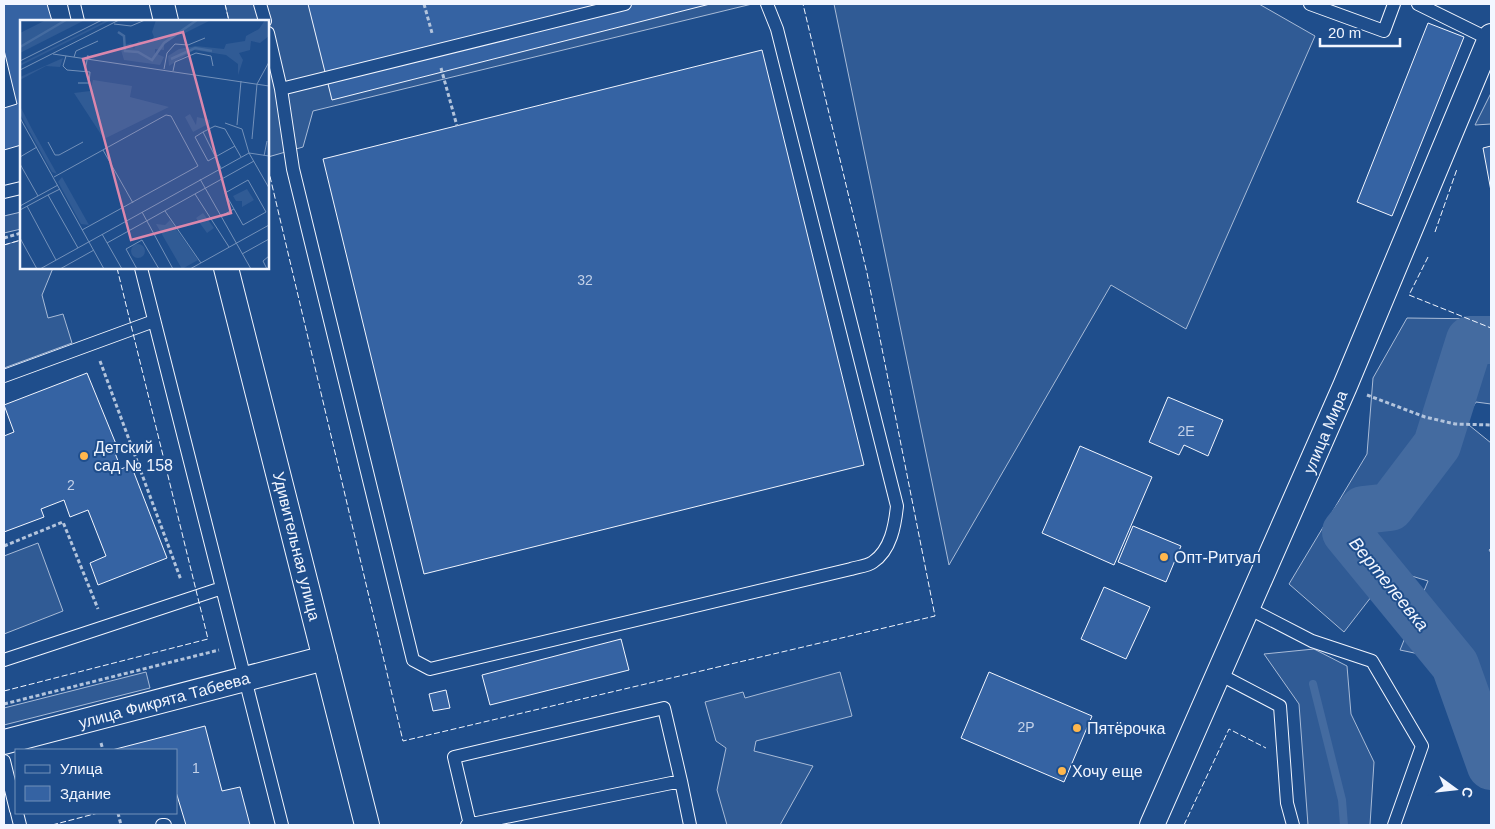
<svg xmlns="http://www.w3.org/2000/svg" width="1495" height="829" viewBox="0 0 1495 829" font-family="Helvetica,sans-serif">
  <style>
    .built { fill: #305b95; stroke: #a8bbd7 }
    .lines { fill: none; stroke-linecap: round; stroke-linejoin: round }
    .stream { stroke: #446ba0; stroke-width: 8 }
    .river { stroke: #446ba0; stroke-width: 48 }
    .building { fill: #3563a3; stroke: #f2f6ff }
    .service-casing { stroke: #f2f6ff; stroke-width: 14 }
    .minor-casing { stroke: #f2f6ff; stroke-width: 26 }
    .path { stroke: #b3c4dc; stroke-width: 3; stroke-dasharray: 4 2.5; stroke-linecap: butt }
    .service { stroke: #1f4e8c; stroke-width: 12 }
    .minor { stroke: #1f4e8c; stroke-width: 24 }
    .fence { stroke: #f2f6ff; stroke-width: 1; stroke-dasharray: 6 2.5; stroke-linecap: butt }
    .poi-dot { fill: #ffb74d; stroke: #1f4e8c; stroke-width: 2 }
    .labels { text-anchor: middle; stroke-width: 4; stroke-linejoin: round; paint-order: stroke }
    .number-label { font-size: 14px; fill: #c3d1e8 }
    .street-label { font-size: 16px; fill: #f2f6ff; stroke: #1f4e8c }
    .poi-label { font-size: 16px; fill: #f2f6ff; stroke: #1f4e8c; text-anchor: start }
    .water-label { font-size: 18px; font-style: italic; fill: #f2f6ff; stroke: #1f4e8c }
    .inset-river { fill: none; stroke: #446ba0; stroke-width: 2.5 }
    .inset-road { fill: none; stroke: #7391ba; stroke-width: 1 }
    .view { fill: #da87ad; fill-opacity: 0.15; stroke: #da87ad; stroke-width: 2.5 }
    .inset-edge { fill: none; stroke: #f2f6ff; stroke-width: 2.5 }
  </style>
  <rect width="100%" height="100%" fill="#1f4e8c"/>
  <path class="built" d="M225,4h527l-439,107 -10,36 -35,10v-136h-39z
    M834,4h425l56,32 -129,293 -75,-44 -162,280z
    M1491,93v31l-16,1z
    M21,212v17l-17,4v-17z
    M21,240v28h32l-11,27 6,23 15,-4 9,29 -68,25v-123z
    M1407,318l82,1 2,3v82l-15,-2 -12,19 27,22v105l-2,2 2,3v235l-48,-129 -43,-9 28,-69 -36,-11 -48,62 -55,-48 78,-130 6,-76z
    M38,543l25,68 -59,23v-78z
    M1314,649l33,17 4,48 23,48 -4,63h-62l-9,-121 -35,-50z
    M146,672l4,16 -146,37v-17z
    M840,672l12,44 -96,25 -2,10 59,15 -33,59h-53l-10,-35 9,-42 -10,-7 -11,-39 38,-10 2,6z"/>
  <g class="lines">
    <path class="stream" d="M1313,684l29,116 2,25"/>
    <path class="river" d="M1491,340h-21l-33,105 -47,62 -27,3 -17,22 109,133 36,101"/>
  </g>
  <path class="building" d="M4,4h43l5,17h-31v124l-17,5v-42l13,-4 -13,-54z
    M308,4h402l-378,96z
    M1428,23l36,14 -72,179 -35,-14z
    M762,50l102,415 -440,109 -101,-415z
    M1491,146v45l-8,-43z
    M87,373l29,71 -4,1 9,24 10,-4 36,93 -69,27 -8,-22 16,-7 -18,-46 -18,7 -6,-17 -23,9 3,8 -40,15v-96l10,-4 -10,-27z
    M1168,397l55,23 -15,36 -24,-11 -5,10 -30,-13z
    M1080,446l72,31 -38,88 -72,-32z
    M1133,526l48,20 -15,36 -48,-20z
    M1104,587l46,20 -24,52 -45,-20z
    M621,639l8,31 -139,35 -8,-30z
    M989,672l103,44 -28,66 -103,-44z
    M446,690l4,18 -17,3 -4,-17z
    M205,726l17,65 18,-4 10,38h-64l-10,-33v-42h-64z"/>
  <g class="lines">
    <g class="service-casing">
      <path id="service" d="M74,4l4,17
        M260,4l5,17
        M1310,4l74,27 10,-27
        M1418,4l73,36
        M268,33l13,56 12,80 120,491 17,9 421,-100c6,-2 17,-3 22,-7 18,-12 22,-37 24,-56l-120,-477 -10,-25
        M281,89l344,-85
        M4,192l17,-4
        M141,268l141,557
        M4,376l150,-55
        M1248,608l64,33 60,20 50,85 -28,79
        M4,660l218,-72
        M1219,674l61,32 7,97 6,22
        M4,761l12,49
        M17,813l3,12
        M162,825h3
        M467,825l214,-44 9,44
        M470,825l-16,-68 210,-49 17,73"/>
    </g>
    <g class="minor-casing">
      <path id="minor" d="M162,4l4,17
        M226,268l141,557
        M4,742l321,-84
        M1152,825l193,-439 146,-350"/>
    </g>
    <path class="path" d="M424,4l8,29
      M441,68l16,58
      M4,238l17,-5
      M100,361l81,219
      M1367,395l58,22 30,7 36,1
      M4,546l59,-24 35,87
      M4,704l215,-54
      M101,743l2,7
      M118,813l3,12"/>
    <use href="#service" class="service"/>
    <use href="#minor" class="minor"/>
    <path class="fence" d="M225,4l4,17
      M268,168l135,573 532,-125 -68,-343 -64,-269
      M1435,232l22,-63
      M4,245l17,-5
      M1428,257l-19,38 82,33
      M4,691l204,-52 -91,-371
      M52,825l46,-12
      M1184,825l45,-96 37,19"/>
  </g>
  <g class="poi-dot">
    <circle cx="84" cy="456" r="5"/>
    <circle cx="1164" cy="557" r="5"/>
    <circle cx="1077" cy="728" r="5"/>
    <circle cx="1062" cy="771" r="5"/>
  </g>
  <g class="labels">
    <g class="number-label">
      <text x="585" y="285">32</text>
      <text x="1186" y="436">2Е</text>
      <text x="71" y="490">2</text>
      <text x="1026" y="732">2Р</text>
      <text x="196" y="773">1</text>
    </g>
    <g class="street-label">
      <text transform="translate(1325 432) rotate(-67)" y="6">улица Мира</text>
      <text transform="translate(297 546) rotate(76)" y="6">Удивительная улица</text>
      <text transform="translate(164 700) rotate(-15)" y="6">улица Фикрята Табеева</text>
    </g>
    <g class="poi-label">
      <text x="94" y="453">Детский<tspan x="94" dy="18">сад № 158</tspan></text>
      <text x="1174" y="563">Опт-Ритуал</text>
      <text x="1087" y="734">Пятёрочка</text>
      <text x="1072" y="777">Хочу еще</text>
    </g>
    <g class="water-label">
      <text transform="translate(1389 584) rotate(51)" y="6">Вертелеевка</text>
    </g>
  </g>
  <g transform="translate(20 20)">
    <rect width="249" height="249" fill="#1f4e8c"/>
    <path d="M26,0h39l-65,33v-20zM87,0h4l-91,46v-2zM136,0h53v1l-26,13 -2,-2 -17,12v6l-9,-1v4l9,4 -4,8 -36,-5 -3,-10 4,-5 6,-2 3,6 4,-8 11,1 5,-5 -2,-5zM245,0h4v16l-9,7 -9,-2 -1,9 -11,3 4,7 -5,15v-11l-12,-9 -32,-5 -25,16 -1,-10 11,-7 17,-3 28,3 2,-5 19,-3 1,-5 13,-7zM43,38l-3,9 -14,-1 -26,14v-3zM73,60l39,6 -2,11 39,10 -65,32 -30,-46 16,-2zM0,86l13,25 24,43 -5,-2 -32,-58zM170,94l6,11 1,-8 13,3v3l-17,9 -8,-15zM42,157l27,48 -8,-1 -23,-42zM227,169l7,11 -12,7v-6h-6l-3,-5zM183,193l11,15 -7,5 -11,-15zM150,200l28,40 -16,9 -26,-45 9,1zM111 231a7 7 0 1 1 14 0a7 7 0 1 1-14 0Z" fill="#305b95"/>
    <path class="inset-river" d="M98,12l6,4 1,15 13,1 14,8 12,-17 33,-23M0,27l46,-27M151,39l24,-11 17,3"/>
    <path class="inset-road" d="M94,4l17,2 14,-6M33,34l216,32M46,36l-3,10 4,4 23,2 -1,11h-11M54,37l2,-6 22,-10M0,41l82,-41M144,49l3,-16 8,-9 13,1 17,-7M0,50l99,-50M65,51l3,-16M153,51l2,-9 21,-9 15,3 2,10M0,98l84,151M205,103l17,6 7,24 20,35M217,105l4,-44M183,112l-8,5 13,24 27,-15M232,119l5,-55 12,-22M28,122l7,13h4l24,-13M83,130l30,53M229,133l20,3M244,136l3,-15M0,137l17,-10M0,144l18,32 20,-11M201,148l-18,-36 12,-6 10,3 16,28M34,157l112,-62 5,1 27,50 -116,64M180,159l51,90M40,169l-12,6 30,53M175,174l34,53M0,186l18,-10M7,186l29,54M0,190l28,-15M145,191l36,52M122,192l31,57M201,196l13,-7 -9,-16 23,-13 18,32 -23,13 -9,-16M82,214l20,35M0,218l17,31M87,223l147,-82M222,234l27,-15M20,249l209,-116M40,249l34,-19M117,249l-11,-20 16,-9 17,29M170,249l79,-44M247,249l-4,-8 6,-5"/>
    <path class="view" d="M163,12l48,181 -100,27 -48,-181z"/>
    <rect width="249" height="249" class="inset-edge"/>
  </g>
  <rect width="1495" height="829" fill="none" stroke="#f2f6ff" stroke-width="10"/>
  <rect x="15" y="749" width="162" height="65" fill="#1f4e8c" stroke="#7391ba"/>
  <rect x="25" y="765" width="25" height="8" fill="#1f4e8c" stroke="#7391ba"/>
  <text x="60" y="774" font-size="15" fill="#f2f6ff">Улица</text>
  <rect x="25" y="786" width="25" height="15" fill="#3563a3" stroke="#7391ba"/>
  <text x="60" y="799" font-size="15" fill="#f2f6ff">Здание</text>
  <g transform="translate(1455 789) rotate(105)" stroke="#1f4e8c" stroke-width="4" paint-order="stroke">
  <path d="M0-4L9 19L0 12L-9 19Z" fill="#f2f6ff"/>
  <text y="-8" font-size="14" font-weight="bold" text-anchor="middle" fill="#f2f6ff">С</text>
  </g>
  <path d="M1320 38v8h80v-8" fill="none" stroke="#f2f6ff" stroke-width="2.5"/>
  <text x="1328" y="38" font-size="15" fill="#f2f6ff" stroke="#1f4e8c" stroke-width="4" paint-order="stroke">20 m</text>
</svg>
